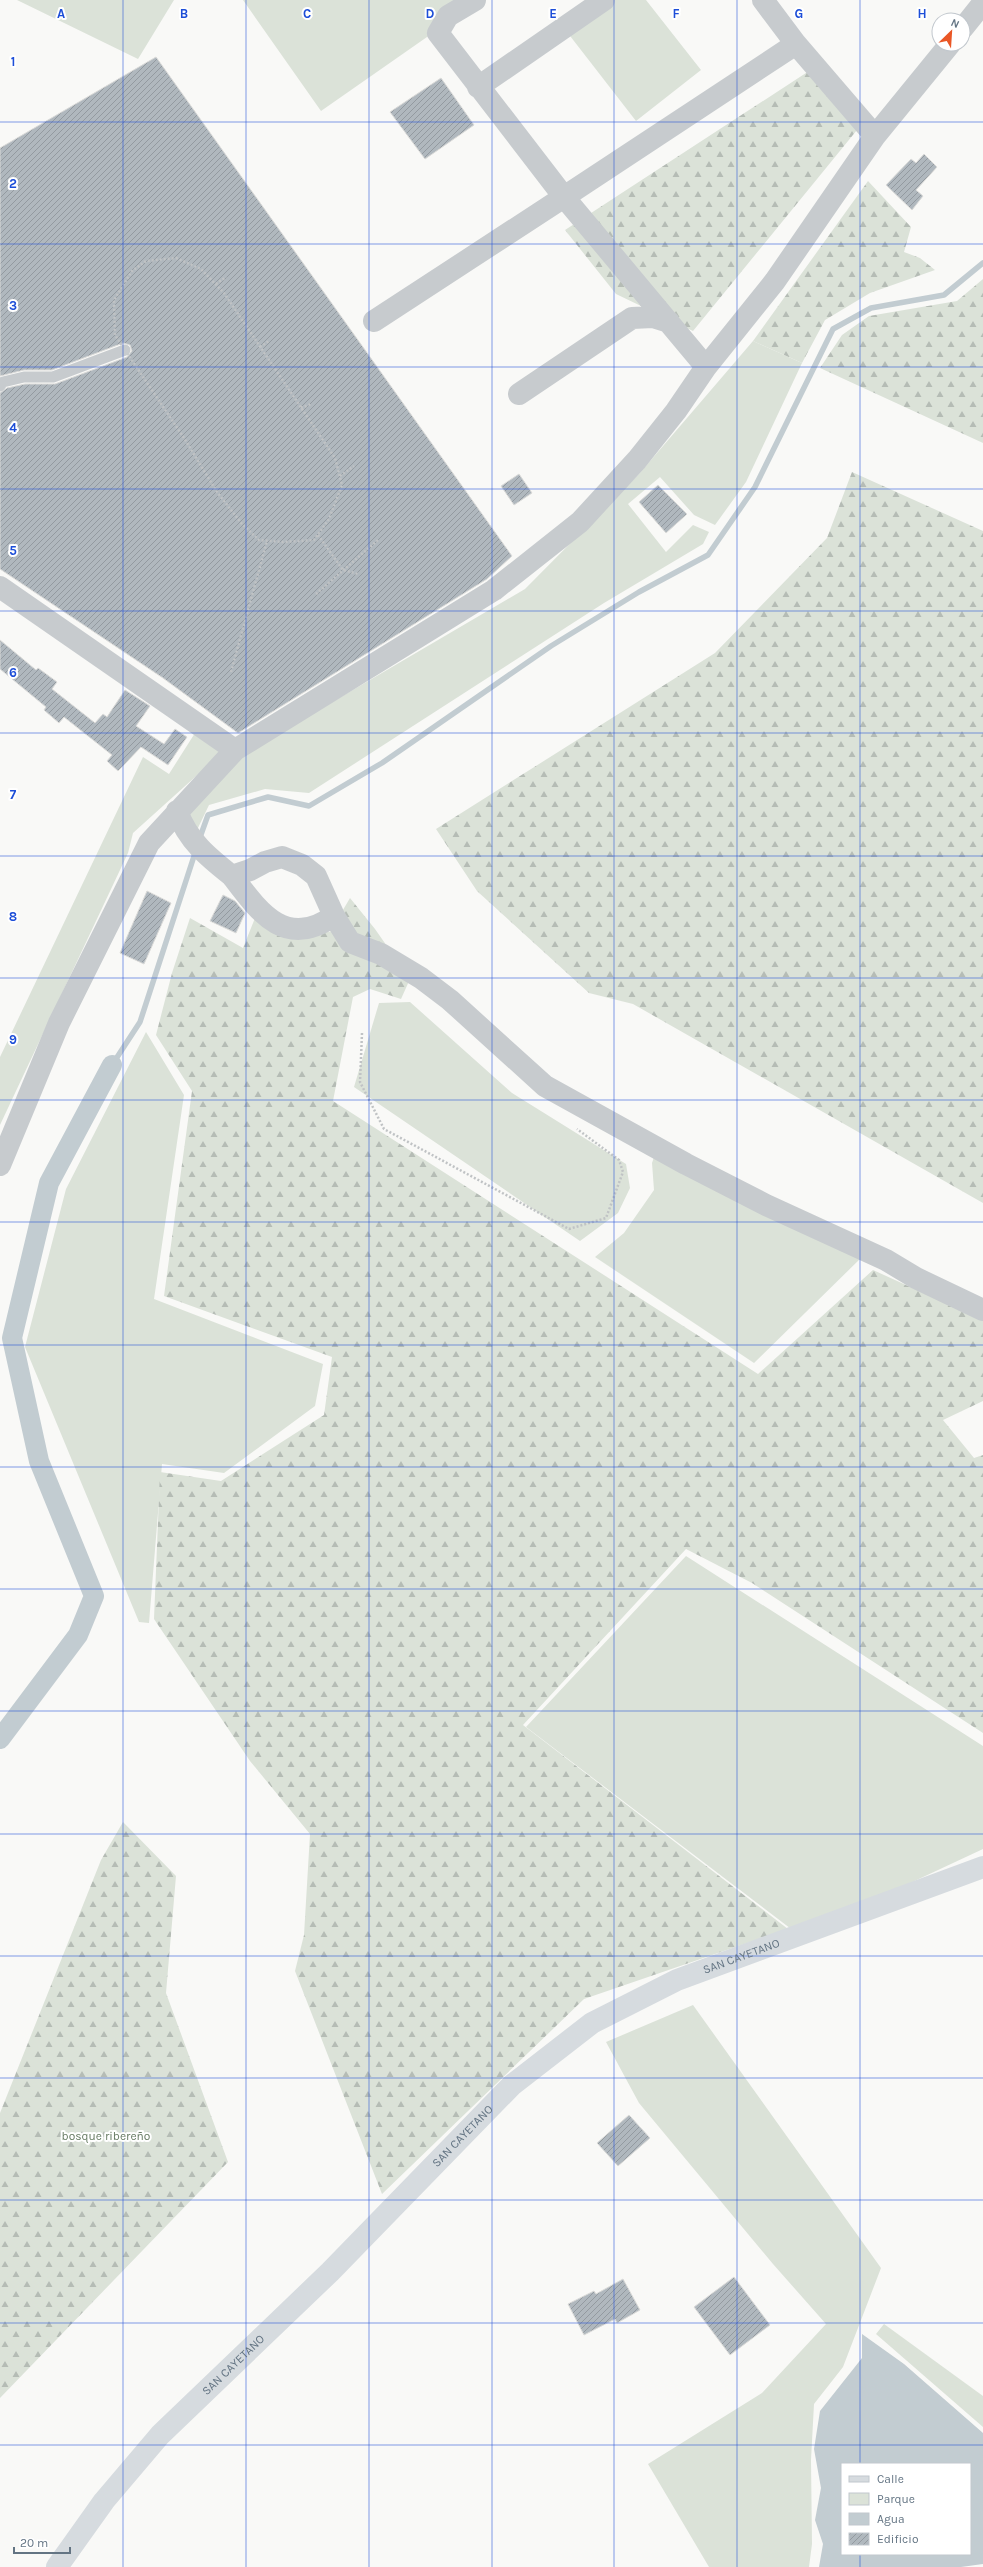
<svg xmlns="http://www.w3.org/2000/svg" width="983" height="2567" viewBox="0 0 983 2567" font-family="Karla,sans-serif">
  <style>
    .green { fill: #dbe2d8 }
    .forest { fill: url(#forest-firs) }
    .water { fill: #c2ccd1; fill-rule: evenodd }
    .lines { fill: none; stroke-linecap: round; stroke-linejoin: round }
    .stream { stroke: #c2ccd1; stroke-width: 5.5 }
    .canal { stroke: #c2ccd1; stroke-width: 20 }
    .building { fill: url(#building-hatch); stroke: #dbdbd9 }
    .path { stroke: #c0c3c5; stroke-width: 2.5; stroke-dasharray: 2 2; stroke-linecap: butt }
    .service { stroke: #c7cbce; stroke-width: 11 }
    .minor { stroke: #c7cbce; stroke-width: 22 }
    .secondary { stroke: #d6dbdf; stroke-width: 22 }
    .grid { fill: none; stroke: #1d4ed8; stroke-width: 1; stroke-opacity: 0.55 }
    .labels { text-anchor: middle; stroke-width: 4; stroke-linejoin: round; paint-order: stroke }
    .street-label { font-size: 12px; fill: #637483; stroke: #fff }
    .park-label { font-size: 12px; fill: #667a62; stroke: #fff }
    .grid-label { font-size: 13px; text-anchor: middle; font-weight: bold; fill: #1d4ed8; stroke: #fff; stroke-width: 4; stroke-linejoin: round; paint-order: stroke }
  </style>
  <defs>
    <pattern id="forest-firs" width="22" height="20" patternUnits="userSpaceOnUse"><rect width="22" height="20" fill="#dbe2d8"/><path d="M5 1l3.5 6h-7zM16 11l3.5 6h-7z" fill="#b5bcb5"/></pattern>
    <pattern id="building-hatch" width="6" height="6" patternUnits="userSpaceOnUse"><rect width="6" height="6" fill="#b0b8be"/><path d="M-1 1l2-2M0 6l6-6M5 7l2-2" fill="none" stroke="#939aa0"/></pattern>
  </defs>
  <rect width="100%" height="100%" fill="#f9f9f7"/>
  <path class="green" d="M17,0h157l-36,59z
    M243,0h237l-159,111z
    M590,0h56l55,70 -65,51 -76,-98z
    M753,341l49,22 -56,119 -31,43 -21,-10 -34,-38 -32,27 38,48 27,-27 16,7 -6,12 -99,59 -295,190 -44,-4 -56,16 -12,25 -14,-22 59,-53 283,-166 114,-115z
    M195,733l30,17 -92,83 -5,20 -128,272v-68l143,-300 26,17z
    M410,1002l102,91 114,71 4,24 -12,25 -38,28 -226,-154 25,-84z
    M146,1032l38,63 -30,204 169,65 -8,42 -91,67 -62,-9 -13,159 -10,-1 -114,-275 41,-158z
    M657,1148l204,110 -107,105 -159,-106 29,-24 30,-43 -2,-27z
    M686,1556l297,190v103l-184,86 -273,-208z
    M693,2005l188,263 -38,99 -29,37 -3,56 1,84 -3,23h-100l-61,-103 114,-71 64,-69 -53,-60 -134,-161 -33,-61z
    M884,2324l99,72v31l-107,-93z"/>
  <path class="forest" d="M809,71l48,59 -164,201 -77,-37 -51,-64z
    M868,181l43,46 -7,25 16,6 15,12 -65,23 -45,27 -23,43 -49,-22z
    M983,279v164l-163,-75 22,-33 27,-19 88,-15z
    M852,472l131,59v672l-350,-199 -44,-11 -112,-102 -41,-62 279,-176 112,-115z
    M350,898l25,31 35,50 -9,20 -31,-10 -17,8 -20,104 425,273 115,-104 110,50v81l-40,19 31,38 9,-3v278l-231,-150 -66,-34 -163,176 265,204 -204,70 -202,195 -87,-223 9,-36 6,-101 -60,-73 -96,-142 6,-147 61,9 103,-66 8,-58 -168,-61 28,-205 -36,-56 16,-62 18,-55 53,30 12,-30 34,10 41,4z
    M123,1822l53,54 -10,117 62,169 -228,236v-285l101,-253z"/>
  <path class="water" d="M862,2334l42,30 79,69v131l-22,3h-142l4,-23 -8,-24 6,-32 -7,-39 6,-38 42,-53zM842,2464h128v90h-128z"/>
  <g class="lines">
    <path class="stream" d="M199,840l9,-25 60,-18 41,9 73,-43 169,-117 88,-54 69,-37 47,-68 78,-158 38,-21 73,-13 39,-32
      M112,1065l28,-43 56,-172"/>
    <path class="canal" d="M0,1739l78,-104 16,-39 -55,-135 -27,-123 37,-155 63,-118"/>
  </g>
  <path class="building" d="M156,57l356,499 -25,23 -249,154 -75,-55 -163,-109v-176l7,-5 18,-4h30l72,-27 5,-6 -2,-6 -7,-2 -71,27h-28l-24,6v-228z
    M441,78l33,47 -49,34 -35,-47z
    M924,154l13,13 -21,23 7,6 -11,14 -26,-25 25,-26 5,4z
    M519,474l13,19 -18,12 -13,-19z
    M658,485l29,29 -21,19 -27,-31z
    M0,640l36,30 2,-2 19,14 -5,7 43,34 8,-9 4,3 18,-27 25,16 -14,20 28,18 11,-15 12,8 -19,28 -27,-18 -23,24 -11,-10 5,-6 -48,-38 -5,6 -15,-13 2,-3 -46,-38z
    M147,891l24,12 -27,61 -24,-11z
    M223,895l12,6 10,12 -9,20 -26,-12z
    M629,2115l21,23 -32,28 -21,-23z
    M734,2277l36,48 -40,30 -36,-48z
    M623,2279l17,31 -23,13 -2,-4 -31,16 -16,-31 26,-13 2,3z"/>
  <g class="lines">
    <path class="path" d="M176,258l25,11 23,24 111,165 7,27 -13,34 -15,21 -31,2 -24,-2 -17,-16 -25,-32 -33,-54 -69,-103 -1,-35 18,-29 14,-10z
      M216,284l10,-7
      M260,347l9,-6
      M301,408l10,-4
      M340,476l14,-10
      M318,535l25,35 15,4
      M316,594l62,-54
      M231,672l36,-131
      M362,1033l-2,49 24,47 185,100 37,-11 17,-46 -4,-12 -42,-31"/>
    <path class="service" d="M0,386l3,-4 21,-5h29l72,-27"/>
    <path class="minor" d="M763,0l33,44 79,92
      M963,28l20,-25
      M478,87l126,-87
      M374,321l190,-124 -126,-164 10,-17 27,-16
      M706,367l-142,-170 232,-153
      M519,394l113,-76 21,-1 16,5
      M0,587l235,163
      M177,811c11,30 31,46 55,65l18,-6 15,-8 17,-5 20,8 14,11 18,40 16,26 31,12 40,24 29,22 95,86 141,78 80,41 120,55 30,18 67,32
      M232,876c28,37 53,73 102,40
      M0,1165l59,-142 90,-180 86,-93 259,-160 86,-68 57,-62 39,-49 30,-44 69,-86 100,-145 75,-92"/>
    <path class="secondary" id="s1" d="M57,2567l47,-66 56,-66 170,-163 182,-187 80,-62 85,-43 306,-113"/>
  </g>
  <path class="grid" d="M123,0v2567M246,0v2567M369,0v2567M492,0v2567M614,0v2567M737,0v2567M860,0v2464M0,122h983M0,244h983M0,367h983M0,489h983M0,611h983M0,733h983M0,856h983M0,978h983M0,1100h983M0,1222h983M0,1345h983M0,1467h983M0,1589h983M0,1711h983M0,1834h983M0,1956h983M0,2078h983M0,2200h983M0,2323h983M0,2445h983M860,2554v13"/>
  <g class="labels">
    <g class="street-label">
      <text dy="4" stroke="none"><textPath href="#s1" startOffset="929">SAN CAYETANO</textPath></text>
      <text dy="4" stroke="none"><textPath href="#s1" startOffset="593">SAN CAYETANO</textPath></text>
      <text dy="4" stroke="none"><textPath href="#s1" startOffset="269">SAN CAYETANO</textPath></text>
    </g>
    <g class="park-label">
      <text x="106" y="2140">bosque ribereño</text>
    </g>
  </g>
  <g class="grid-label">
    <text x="61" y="18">A</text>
    <text x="184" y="18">B</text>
    <text x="307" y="18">C</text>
    <text x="430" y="18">D</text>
    <text x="553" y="18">E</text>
    <text x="676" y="18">F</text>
    <text x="799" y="18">G</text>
    <text x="922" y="18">H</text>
    <text x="13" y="66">1</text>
    <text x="13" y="188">2</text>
    <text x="13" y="310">3</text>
    <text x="13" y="432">4</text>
    <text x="13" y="555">5</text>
    <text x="13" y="677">6</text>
    <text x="13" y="799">7</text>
    <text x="13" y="921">8</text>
    <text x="13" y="1044">9</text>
  </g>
  <rect x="841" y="2463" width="130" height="92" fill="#ffffff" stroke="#c1c7cd"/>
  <rect x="849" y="2476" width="20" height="6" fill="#d6dbdf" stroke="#c1c7cd"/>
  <text x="877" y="2483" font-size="12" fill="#637483">Calle</text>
  <rect x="849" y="2493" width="20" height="12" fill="#dbe2d8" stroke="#c1c7cd"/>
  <text x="877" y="2503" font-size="12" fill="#637483">Parque</text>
  <rect x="849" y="2513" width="20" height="12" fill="#c2ccd1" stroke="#c1c7cd"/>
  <text x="877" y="2523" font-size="12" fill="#637483">Agua</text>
  <rect x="849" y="2533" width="20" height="12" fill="url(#building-hatch)" stroke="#c1c7cd"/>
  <text x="877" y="2543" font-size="12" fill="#637483">Edificio</text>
  <g transform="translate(951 32) rotate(25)"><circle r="19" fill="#ffffff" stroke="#c1c7cd"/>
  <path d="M0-3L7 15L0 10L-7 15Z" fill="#ea5726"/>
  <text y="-6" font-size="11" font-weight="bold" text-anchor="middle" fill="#637483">N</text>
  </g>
  <path d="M14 2547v6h56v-6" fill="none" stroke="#637483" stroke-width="2"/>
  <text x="20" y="2547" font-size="12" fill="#637483" stroke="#ffffff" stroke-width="3" paint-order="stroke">20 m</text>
</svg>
